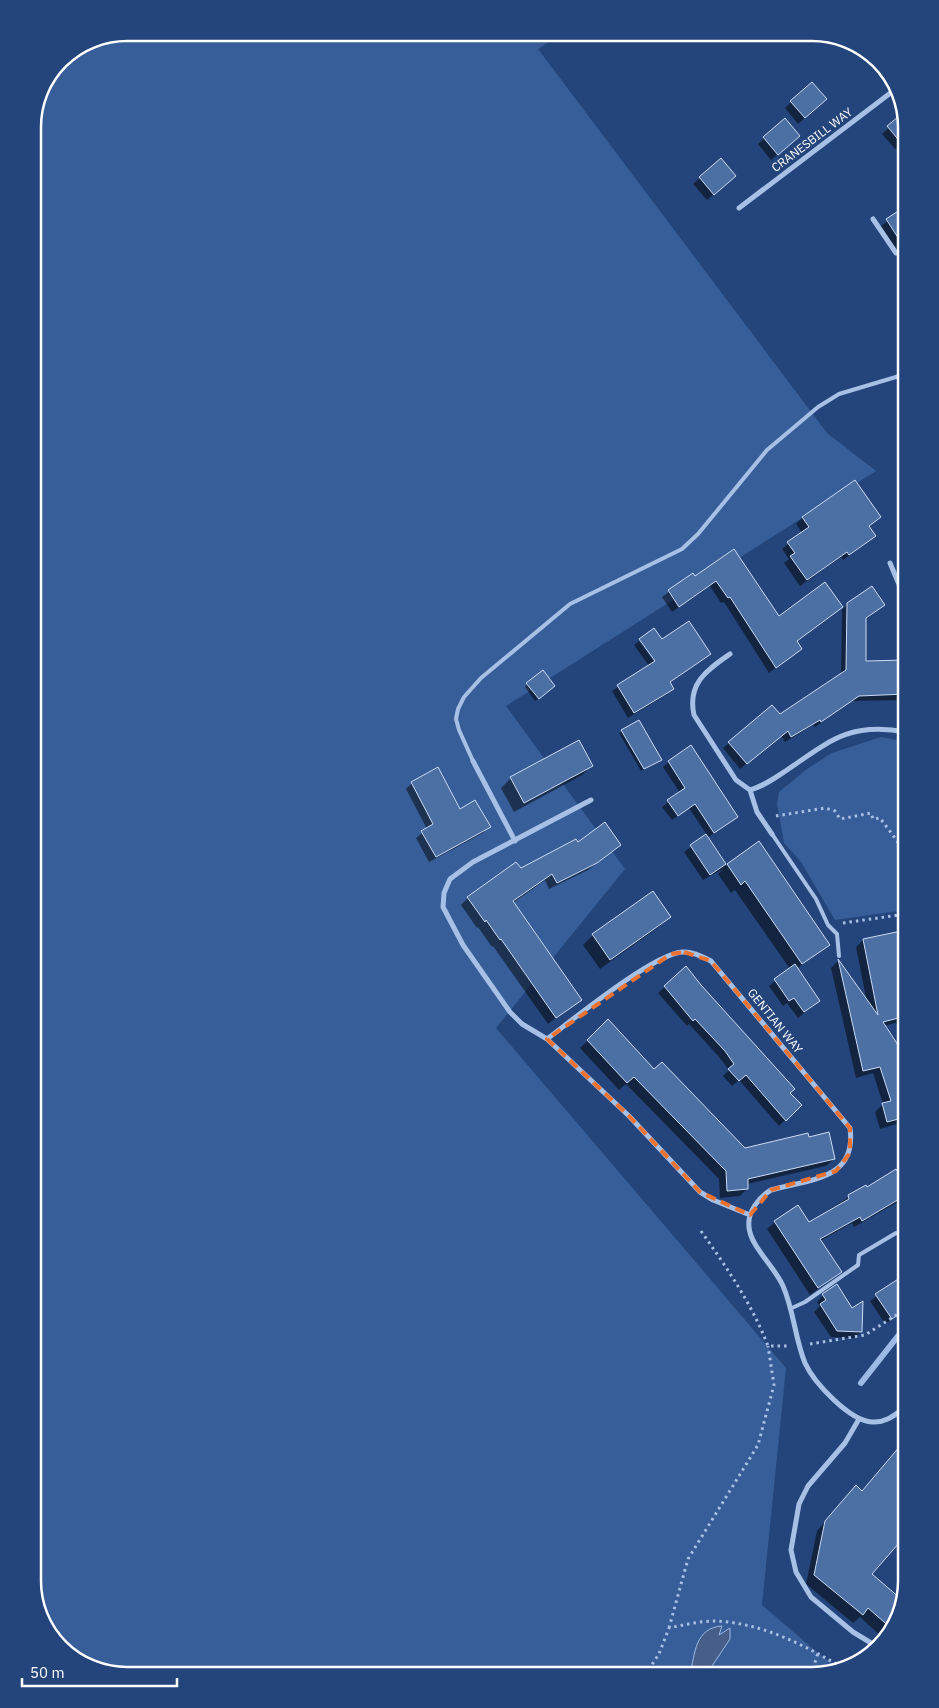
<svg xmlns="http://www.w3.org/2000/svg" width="939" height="1708" viewBox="0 0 939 1708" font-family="'IBM Plex Sans',sans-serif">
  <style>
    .green { fill: #375e99 }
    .water { fill: #475f88; stroke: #9cbae6 }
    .shadow { fill: #0007 }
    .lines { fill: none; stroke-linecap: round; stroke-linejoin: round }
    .stream { stroke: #9cbae6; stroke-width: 6 }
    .building { fill: #4c6fa4; stroke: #cadbf4 }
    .path { stroke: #a7c0e5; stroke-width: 3; stroke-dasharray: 2.5 4; stroke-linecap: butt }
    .service { stroke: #a7c0e5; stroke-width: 4 }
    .minor { stroke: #a7c0e5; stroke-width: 5 }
    .marked { fill: none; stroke: #eb7230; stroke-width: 4; stroke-dasharray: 10 6; stroke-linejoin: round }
    .labels { text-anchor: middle; stroke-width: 4.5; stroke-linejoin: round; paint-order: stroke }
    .street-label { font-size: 12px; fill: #fff; stroke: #24457b }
    .rim { fill: none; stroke: #fff; stroke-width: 2.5 }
  </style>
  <rect width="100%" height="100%" fill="#24457b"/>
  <path class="green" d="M127,33h435l-24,16 289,384 49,38 -370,235 119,163 -129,159 290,340 -24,237 56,48 23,17 -29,5h-691l-47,-16 -34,-42 -7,-36v-1460l27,-61 31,-20z
    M881,737l25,5v168l-71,10 -34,-58 -17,-19 -7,-39 2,-12 28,-23 25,-16z"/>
  <path class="water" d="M722,1626l-3,9 11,-7v11l-24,36h-16c5,-22 5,-47 32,-49z"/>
  <path class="shadow" d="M791,102l28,3 -21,19 -13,-16z
    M904,114l2,26 -11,9 -13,-15z
    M764,138l28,4 -21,18 -13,-16z
    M721,160l7,22 -21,18 -14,-16z
    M906,207v42l-6,7 -19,-30z
    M854,482l14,45 7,9 -32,24 -2,-3 -41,29 -16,-23 5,-4 -7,-10 20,-16 -6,-9 6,-6z
    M734,551l44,67 63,-11 -45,35 4,7 -31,24 -45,-71 -3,1 -11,-17 -38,26 -10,-15 30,-22 2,3z
    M848,604l36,1 -19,15 -1,43 42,-1v38l-54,1 -37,26 -2,-2 -28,17 -4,-7 -41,34 -17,-21 6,-5 50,-28 62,-40 1,-65z
    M639,641l19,26 51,-14 -40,30 3,5 -5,6 -39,24 -16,-27 37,-25 -15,-21z
    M527,684l24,5 -16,12 -10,-14z
    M622,731l39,29 -20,11 -22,-38z
    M669,762l68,54 -30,22 19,28 1,-1 101,80 -32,24 22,32 -20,17 -11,-15 -4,3 -14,-20 21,-17 -55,-79 -4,3 -13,-19 5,-5 -20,11 -19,-28 23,-17 -18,-27 -17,12 -10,-13 18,-14 -17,-26z
    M591,766l-9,9 -68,37 -13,-24 10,-10z
    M412,783l48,27 29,17 -6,6 -54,29 -13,-24 11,-9 -21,-40z
    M577,844l43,1 -32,25 -39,19 -4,-9 -32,23 67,96 -32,25 -55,-78 -1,1 -14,-20 -1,1 -16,-23 7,-7 52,-28z
    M652,893l17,24 -9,9 -60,43 -17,-24 10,-10z
    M906,931v89l-22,6 17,37 5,-2v60l-26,8 -5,-17 8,-8 -10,-31 -17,5 -25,-110 7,-7 29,42 -11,-56 7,-7z
    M686,968l114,137 -21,21 -40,-46 -7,6 -9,-10 6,-6 -10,-13 -30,-33 -2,2 -29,-33z
    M608,1021l46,50 90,78 64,-11 26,21 -8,7 -79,18v5l-7,7 -20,2 -1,-19 -93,-95 -7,6 -39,-42z
    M906,1174v46l-10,-17 -42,24 -2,-4 -32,18 20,31 -30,23 -43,-66 8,-7 33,1 57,-36 1,2 35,-10z
    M906,1275v34l-21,15 -15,-23z
    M823,1295l29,15 9,22 -6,6 -24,-1 -17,-25 6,-6 -3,-4z
    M906,1441v92l-35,41 30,27 -10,32 -7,6 -24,-22 -7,6 -47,-39 11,-53 30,-35 14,-4z"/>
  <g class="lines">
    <path class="stream" d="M861,1383l37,-47 8,-5"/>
  </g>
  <path class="building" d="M812,82l15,17 -22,19 -15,-17z
    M904,112l2,15v22l-19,-23z
    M785,118l15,18 -22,19 -15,-18z
    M721,158l15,18 -22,19 -15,-18z
    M906,206v44l-20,-31z
    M855,480l26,37 -12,9 7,10 -27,19 -2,-3 -40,28 -17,-24 5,-3 -8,-11 22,-15 -7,-10z
    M734,549l45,67 46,-34 18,25 -46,34 5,8 -26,19 -46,-71 -2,1 -12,-17 -37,26 -11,-17 25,-17 2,3z
    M872,586l13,19 -19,13v43l40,-1v34l-47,2 -38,26 -1,-2 -29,17 -3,-6 -41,33 -19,-22 44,-37 8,9 66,-44 1,-67z
    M689,621l22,33 -41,28 4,7 -40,24 -17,-28 38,-24 -16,-22 15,-11 8,11z
    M543,670l12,16 -16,13 -13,-16z
    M639,720l23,40 -18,9 -23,-39z
    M579,740l14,26 -69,37 -14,-26z
    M691,745l47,72 -24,16 -19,-29 -17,12 -11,-16 18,-12 -17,-27z
    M438,767l22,42 15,-9 16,27 -55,30 -15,-26 12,-7 -22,-42z
    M605,822l16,23 -24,18 -40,20 -5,-9 -39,27 69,99 -26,18 -55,-79 -1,1 -14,-20 -1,2 -18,-25 49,-35 5,6 55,-29 2,3z
    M706,834l20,30 -16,11 -20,-30z
    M759,841l71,104 -28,19 -57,-83 -4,4 -14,-21z
    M653,891l18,26 -61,43 -18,-26z
    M906,930v86l-23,6 15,23 4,16 4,-1v38l-5,2 5,17 -19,5 -5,-19 9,-2 -11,-34 -17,4 -25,-112 40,56 -15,-76z
    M795,964l25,37 -16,11 -10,-14 -5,3 -15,-22z
    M686,966l15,19 94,104 -5,4 12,12 -16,16 -40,-46 -7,6 -11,-12 6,-5 -9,-13 -30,-32 -2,2 -29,-35z
    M608,1019l46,50 8,-7 83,86 63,-15 1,4 20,-5 6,27 -87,20v10l-21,2 -1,-20 -92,-94 -7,6 -40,-43z
    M896,1169l10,16v10l-44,26 -2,-4 -40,22 22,33 -24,16 -44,-67 24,-16 11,17 40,-23 -1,-4 18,-10 1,2z
    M906,1274v35l-14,10 -17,-25z
    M837,1284l15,24 11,-7 -1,31 -25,-1 -17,-27 6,-4 -4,-6z
    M906,1439v96l-34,39 29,25 -9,30 -24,-21 -5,7 -49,-40 11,-54 31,-36 6,6z"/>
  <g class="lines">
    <path class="path" d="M776,816l49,-8 10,3 5,8 31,-6 2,6 7,-1 26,35
      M843,923l63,-9
      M701,1231c26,37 51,73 67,115h19
      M810,1344l55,-9 41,-26
      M669,1628l19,-69 70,-114 16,-60 -6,-39
      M645,1675l14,-21 10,-26c14,-3 31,-7 46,-7 48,2 89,24 130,48
      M811,1675l7,-22"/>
    <path class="service" d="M473,761l-14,-31 -3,-11 2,-10 6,-12 17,-19 89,-74 112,-55 16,-15 69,-84 51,-43 21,-13 67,-20
      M772,834l44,65 12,26 9,9 2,22
      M792,1308l13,-6 53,-37 1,-10 37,-22"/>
    <path class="minor" d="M739,208l158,-120
      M873,219l23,34 10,2
      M890,563l16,38
      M730,654c-23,16 -43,29 -36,61l42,65 14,10 7,22 15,22
      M473,761l42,80
      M750,790c14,-4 25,-12 37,-20 44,-30 63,-48 119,-38
      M591,800l-118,62 -23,17 -6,14 -1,14 20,38 47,67 12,12 25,15 82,77 71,76 13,8 37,15
      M547,1039c28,-21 105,-84 135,-87 10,-1 20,4 29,9l139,167c7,52 -40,51 -79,62 -12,7 -24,22 -22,37 1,19 26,40 34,59 11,25 12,53 22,77 9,20 45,58 67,59 14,1 24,-8 34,-15
      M859,1419l-14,24 -37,43 -9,18 -8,46 5,22 15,25 42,35 23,14"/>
  </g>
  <path class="marked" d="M684,952l27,9 139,167v25l-14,18 -65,19 -21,25 -50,-23 -71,-76 -82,-77 124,-85z"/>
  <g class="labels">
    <g class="street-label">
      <text transform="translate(812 140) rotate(-37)" y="4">CRANESBILL WAY</text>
      <text transform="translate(775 1021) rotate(51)" y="4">GENTIAN WAY</text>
    </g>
  </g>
  <path d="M0 0H939V1708H0ZM127 41H812A86 86 0 0 1 898 127V1581A86 86 0 0 1 812 1667H127A86 86 0 0 1 41 1581V127A86 86 0 0 1 127 41Z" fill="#24457b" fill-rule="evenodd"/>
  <path class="rim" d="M127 41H812A86 86 0 0 1 898 127V1581A86 86 0 0 1 812 1667H127A86 86 0 0 1 41 1581V127A86 86 0 0 1 127 41Z"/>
  <path d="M22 1678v8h155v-8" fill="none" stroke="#ffffff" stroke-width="2.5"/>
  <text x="30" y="1678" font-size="15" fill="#ffffff" stroke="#24457b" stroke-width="4" paint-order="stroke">50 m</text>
</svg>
